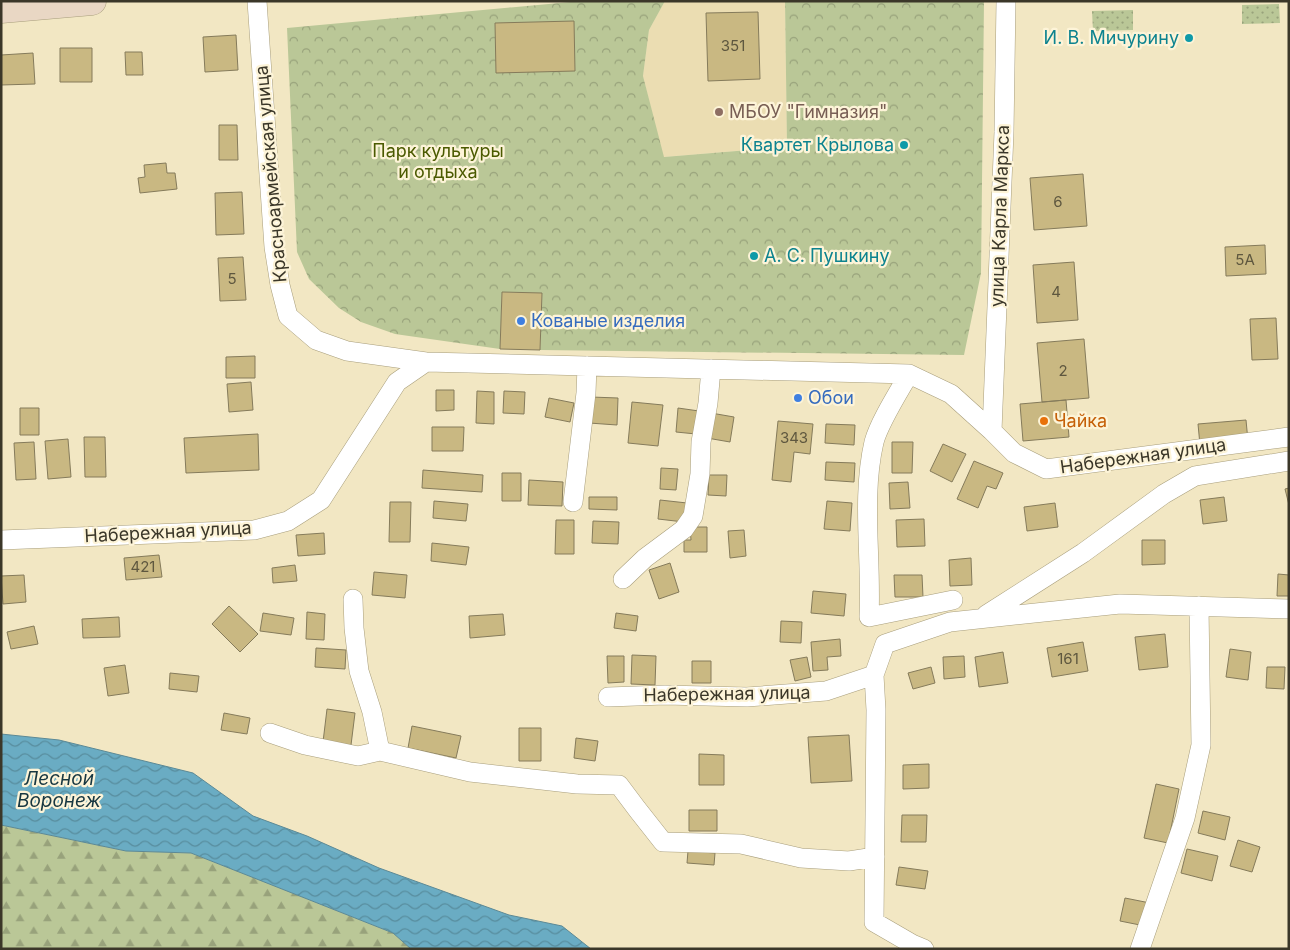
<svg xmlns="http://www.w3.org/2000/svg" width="1290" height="950" viewBox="0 0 1290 950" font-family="Inter,sans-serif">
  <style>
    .built { fill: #ebddb2 }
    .grass { fill: url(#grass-dots) }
    .forest { fill: url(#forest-firs) }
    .park { fill: url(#park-crowns) }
    .water { fill: url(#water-waves); stroke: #5c8995 }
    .building { fill: #c9b882; stroke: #857b5b }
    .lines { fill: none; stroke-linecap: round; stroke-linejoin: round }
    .minor-casing { stroke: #a89e7c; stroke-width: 20 }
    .secondary-casing { stroke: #a89e7c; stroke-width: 29 }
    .minor { stroke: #fff; stroke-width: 19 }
    .secondary { stroke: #e9d7c4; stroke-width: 28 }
    .culture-dot { fill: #0f9aa8; stroke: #fdf4d8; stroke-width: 2 }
    .education-dot { fill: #8d6e63; stroke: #fdf4d8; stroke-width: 2 }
    .shop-dot { fill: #3f7fe0; stroke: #fdf4d8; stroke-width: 2 }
    .food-dot { fill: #e8710a; stroke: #fdf4d8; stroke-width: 2 }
    .labels { text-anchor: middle; stroke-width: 4.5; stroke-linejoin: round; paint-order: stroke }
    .number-label { font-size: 15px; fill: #5e573f }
    .culture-label { font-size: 18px; fill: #0d838f; stroke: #fdf4d8; text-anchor: end }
    .education-label { font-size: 18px; fill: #785e54; stroke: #fdf4d8; text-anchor: start }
    .park-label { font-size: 18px; fill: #4b5a00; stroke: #fdf4d8 }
    .street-label { font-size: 18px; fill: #3b3729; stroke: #fdf4d8 }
    .shop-label { font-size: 18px; fill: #366cbe; stroke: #fdf4d8; text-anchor: start }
    .food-label { font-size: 18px; fill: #c56008; stroke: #fdf4d8; text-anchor: start }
    .water-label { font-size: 19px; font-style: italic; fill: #173741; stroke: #fdf4d8 }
  </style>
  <defs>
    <pattern id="grass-dots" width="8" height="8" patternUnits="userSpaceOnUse" patternTransform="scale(1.25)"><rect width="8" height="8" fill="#bac797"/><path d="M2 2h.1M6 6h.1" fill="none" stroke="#98a27b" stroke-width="1.8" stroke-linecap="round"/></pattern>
    <pattern id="forest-firs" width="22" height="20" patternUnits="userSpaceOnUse" patternTransform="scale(1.25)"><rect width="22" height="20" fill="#bac797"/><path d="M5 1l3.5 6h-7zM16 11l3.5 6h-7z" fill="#98a27b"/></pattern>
    <pattern id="park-crowns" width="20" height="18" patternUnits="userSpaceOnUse" patternTransform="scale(1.25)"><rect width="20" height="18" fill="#bac797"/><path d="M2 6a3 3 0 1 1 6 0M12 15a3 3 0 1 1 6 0" fill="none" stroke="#98a27b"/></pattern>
    <pattern id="water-waves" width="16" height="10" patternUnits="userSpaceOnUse" patternTransform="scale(1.25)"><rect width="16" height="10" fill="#6aacc3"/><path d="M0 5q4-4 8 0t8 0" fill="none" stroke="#588d9e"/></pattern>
  </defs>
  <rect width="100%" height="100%" fill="#f2e7c3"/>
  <path class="built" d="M665,1h120l2,146 -124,10 -20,-81 6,-46z"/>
  <path class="grass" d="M1279,4l1,19 -38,1v-19z
    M1133,10v20l-40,1 -1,-20z"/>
  <path class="forest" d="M1,825l125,26 65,2 202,80 18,16h-410z"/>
  <path class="park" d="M581,1h84l-16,29 -6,46 21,81 123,-10 -2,-146h199l-3,272 -17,82 -424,-5 2,-56 -40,-2 -2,57 -105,-15 -34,-12 -22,-14 -30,-29 -12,-27 -10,-224z"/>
  <path class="water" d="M1,734l58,6 134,33 60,43 54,20 72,32 130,47 53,11 29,23h-180l-18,-16 -202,-80 -65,-2 -125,-26z"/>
  <path class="building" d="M758,12l2,67 -52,2 -2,-68z
    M574,21l1,50 -79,2 -1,-50z
    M236,35l2,35 -33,2 -2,-35z
    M60,48h32v34h-32z
    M125,52h17l1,23h-17z
    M33,53l2,31 -34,1v-30z
    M219,125h18l1,35h-19z
    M166,163l1,10h8l2,16 -37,4 -2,-15 7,-1 -1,-12z
    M1083,174l4,52 -53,4 -4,-52z
    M242,192l2,42 -28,1 -1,-42z
    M1265,245l1,29 -40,2 -1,-29z
    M243,257l3,43 -26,1 -2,-43z
    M1074,262l4,58 -41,3 -4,-58z
    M502,292l40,1 -2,57 -40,-1z
    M1276,318l2,41 -26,1 -2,-41z
    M1084,339l5,59 -47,4 -5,-59z
    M255,356v22h-29v-21z
    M251,382l2,28 -24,2 -2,-28z
    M436,390h18v20l-18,1z
    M477,391l17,1v32l-18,-1z
    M504,391l21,1 -1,22 -21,-1z
    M591,397l27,1 -1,27 -28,-2z
    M549,398l25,5 -4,19 -25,-5z
    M1066,400l3,37 -46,4 -3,-37z
    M632,402l31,3 -5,41 -30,-3z
    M20,408h19v27h-19z
    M678,408l21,3 -3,23 -20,-2z
    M711,413l23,4 -4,25 -23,-4z
    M1246,420l2,21 -48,4 -2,-21z
    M778,421l35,3 -3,30 -16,-2 -3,30 -19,-2z
    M826,424l29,1 -1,20 -29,-2z
    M432,427h32l-1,24h-31z
    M258,434l1,36 -73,3 -2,-35z
    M84,437h21l1,40h-21z
    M68,439l3,38 -23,2 -3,-38z
    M34,442l2,37 -20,1 -2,-37z
    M892,442h21l-1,31h-20z
    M943,444l23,10 -14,28 -22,-11z
    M974,461l29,12 -7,16 -9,-3 -9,22 -21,-9z
    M826,462l29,1 -1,19 -29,-2z
    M661,468l17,1 -2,21 -16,-1z
    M423,470l60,5 -1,17 -60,-4z
    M502,473h19v28h-19z
    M709,475h18l-1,21 -18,-1z
    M529,480l34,2 -1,24 -34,-1z
    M908,482l2,26 -20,1 -1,-26z
    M1289,488v17l-4,-16z
    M589,497h28v13l-28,-1z
    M1224,497l3,24 -24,3 -3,-24z
    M660,500l27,3 -3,19 -26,-3z
    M434,501l34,3 -2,17 -33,-3z
    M827,501l25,2 -2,28 -26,-2z
    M390,502h21l-1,40h-21z
    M1055,503l3,24 -31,4 -3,-24z
    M924,519l1,27 -28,1 -1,-27z
    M556,520h18v34h-19z
    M593,521l26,1 -1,22 -26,-1z
    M690,527h17v25h-23v-12h7z
    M744,530l2,26 -16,2 -2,-27z
    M324,533l1,21 -27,2 -2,-21z
    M1142,540h23v24l-23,1z
    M432,543l37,4 -3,18 -35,-4z
    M159,555l3,22 -36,3 -2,-22z
    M971,558l1,27 -22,1 -1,-26z
    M670,563l9,29 -20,7 -10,-29z
    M295,565l2,16 -24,2 -1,-15z
    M374,572l33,3 -2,23 -33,-3z
    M1278,574l11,1v21h-12z
    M24,575l2,27 -23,2 -2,-28z
    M894,575h28l1,22h-28z
    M813,591l33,3 -2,22 -33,-3z
    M229,606l29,28 -18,18 -28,-28z
    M307,612l18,2 -1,26 -18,-1z
    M263,613l31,5 -3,17 -31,-4z
    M616,613l22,3 -2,15 -22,-3z
    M503,614l2,21 -35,3 -1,-22z
    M119,617l1,20 -37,1 -1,-19z
    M781,621l21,1 -1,21 -21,-1z
    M34,626l4,18 -27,5 -4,-17z
    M1165,634l3,33 -29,3 -4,-33z
    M840,639l1,17 -14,1 1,13 -15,1 -2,-29z
    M1083,642l5,29 -36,6 -5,-29z
    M316,648l30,2 -1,19 -30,-2z
    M1230,649l21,3 -3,28 -22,-3z
    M1003,652l5,31 -29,4 -4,-30z
    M632,655l24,1 -1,29 -24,-1z
    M607,656h17v26l-16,1z
    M964,656l1,21 -21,2 -1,-22z
    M807,657l4,20 -16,4 -5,-21z
    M692,661h19v22h-19z
    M125,665l4,28 -21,3 -4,-28z
    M931,667l4,16 -22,6 -5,-16z
    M1267,667h18l-1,22 -18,-1z
    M170,673l29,3 -2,16 -28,-3z
    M327,709l28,4 -4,32 -28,-3z
    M224,713l26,5 -3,16 -26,-4z
    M412,726l49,10 -5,22 -48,-10z
    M519,728h22v33h-22z
    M849,735l3,46 -41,2 -3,-46z
    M576,738l22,3 -3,20 -21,-3z
    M699,754l25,1v30h-25z
    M929,764v24l-26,1v-24z
    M1156,784l23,5 -11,54 -24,-5z
    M689,810h28v21h-28z
    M1203,811l27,6 -5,23 -27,-7z
    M902,815h25l-1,27h-25z
    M1238,840l22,7 -8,25 -22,-6z
    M1187,849l31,7 -6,25 -31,-8z
    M688,851l27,2 -1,12 -27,-2z
    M899,867l29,4 -3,18 -29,-4z
    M1125,898l25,5 -5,23 -25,-5z"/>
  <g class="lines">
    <g class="minor-casing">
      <path id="minor" d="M257,1l17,246 6,38 8,31 28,24 31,11 79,11 483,12 42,20 41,37 22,22 32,16 243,-32
        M909,374c-11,19 -30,49 -35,68 -13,56 -2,118 -5,175l84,-17
        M992,431l12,-299 2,-131
        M573,502l13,-109 1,-27
        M1,540l253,-10 34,-9 33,-21 76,-118 29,-20
        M623,579l22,-21 39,-29 9,-13 7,-42 1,-32 7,-39 3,-34
        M353,599l1,29 5,43 13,41 8,39
        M986,615l97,-62 81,-59 31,-18 94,-15
        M608,697l57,-2 82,2 79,-6 48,-16
        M270,733l35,12 53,11 22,-5 90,21 107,12 42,1 18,24 26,33 78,2 60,14 48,3 26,-4
        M924,949l-12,-5 -38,-22 2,-212 -2,-35 11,-31 65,-22 170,-18 169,5
        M1140,949l45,-131 16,-73 -2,-139"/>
    </g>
    <g class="secondary-casing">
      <path id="secondary" d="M1,9l91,-8"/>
    </g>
    <use href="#minor" class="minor"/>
    <use href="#secondary" class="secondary"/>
  </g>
  <g class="culture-dot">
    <circle cx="1189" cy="38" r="5"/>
    <circle cx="904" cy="145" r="5"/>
    <circle cx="754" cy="256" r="5"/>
  </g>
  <circle class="education-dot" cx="719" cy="112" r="5"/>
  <g class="shop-dot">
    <circle cx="521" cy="321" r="5"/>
    <circle cx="798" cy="398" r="5"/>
  </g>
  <circle class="food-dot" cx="1044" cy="421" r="5"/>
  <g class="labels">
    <g class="number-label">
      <text x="733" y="51">351</text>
      <text x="1058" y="207">6</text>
      <text x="1245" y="265">5А</text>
      <text x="232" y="284">5</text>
      <text x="1056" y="297">4</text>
      <text x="1063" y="376">2</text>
      <text x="794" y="443">343</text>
      <text x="143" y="572">421</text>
      <text x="1068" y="664">161</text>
    </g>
    <g class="culture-label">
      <text x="1179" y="44">И. В. Мичурину</text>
      <text x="894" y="151">Квартет Крылова</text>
      <text x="764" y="262" text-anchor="start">А. С. Пушкину</text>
    </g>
    <g class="education-label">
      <text x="729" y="118">МБОУ "Гимназия"</text>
    </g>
    <g class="park-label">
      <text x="438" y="157">Парк культуры<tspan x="438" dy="21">и отдыха</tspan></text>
    </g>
    <g class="street-label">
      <text transform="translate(271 174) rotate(-95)" y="6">Красноармейская улица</text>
      <text transform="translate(1000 216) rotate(-88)" y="6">улица Карла Маркса</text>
      <text transform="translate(1143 456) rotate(-8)" y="6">Набережная улица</text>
      <text transform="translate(168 532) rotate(-3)" y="6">Набережная улица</text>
      <text transform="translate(727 694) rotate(-1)" y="6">Набережная улица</text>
    </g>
    <g class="shop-label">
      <text x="531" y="327">Кованые изделия</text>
      <text x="808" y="404">Обои</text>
    </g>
    <g class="food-label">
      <text x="1054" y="427">Чайка</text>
    </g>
    <g class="water-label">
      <text x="59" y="785">Лесной<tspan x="59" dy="22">Воронеж</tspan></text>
    </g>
  </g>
  <rect width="1290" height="950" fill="none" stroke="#3b3729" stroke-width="5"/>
</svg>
